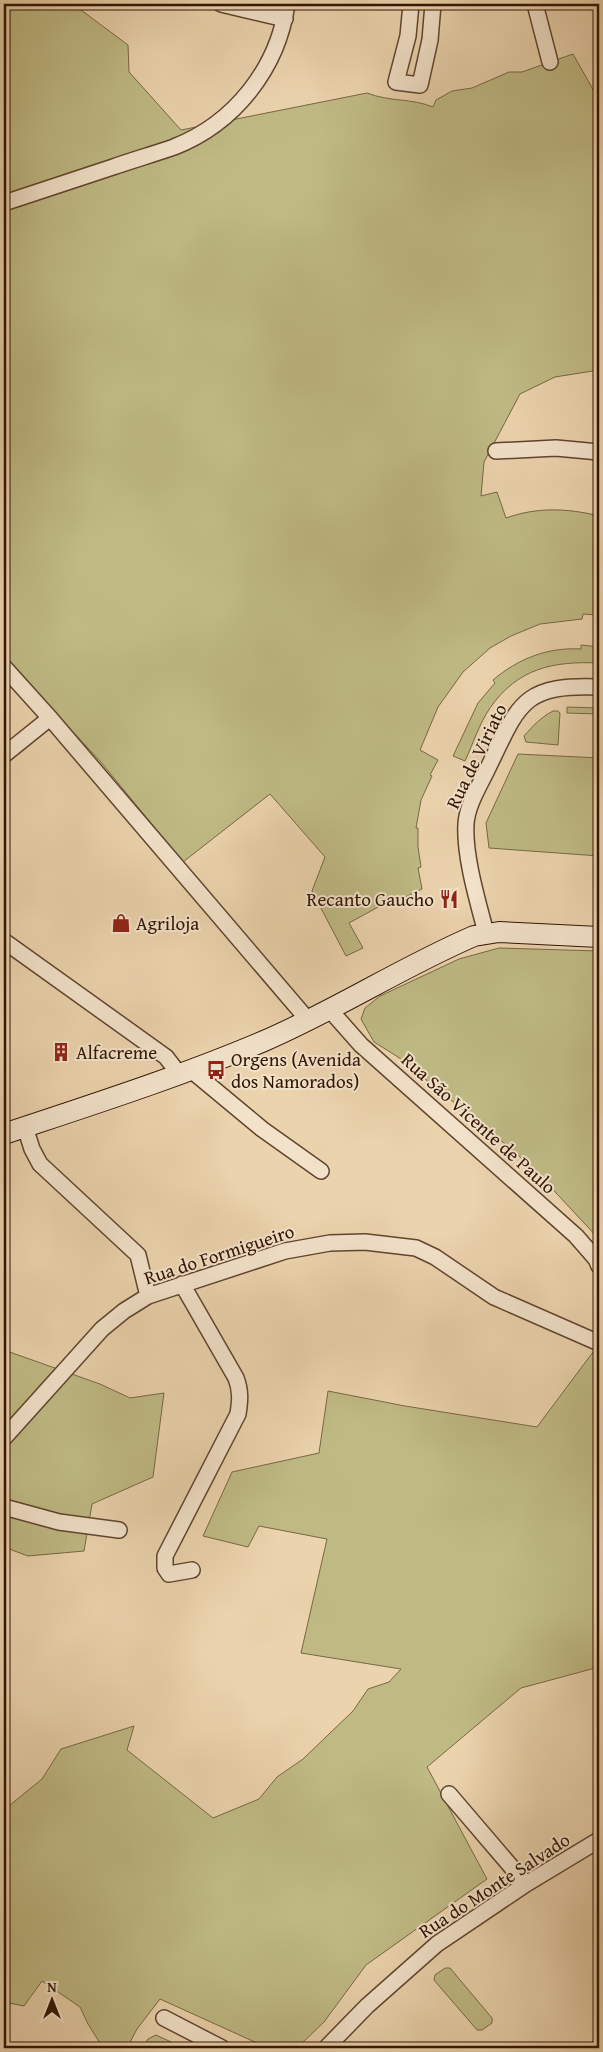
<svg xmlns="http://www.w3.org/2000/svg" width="603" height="2052" viewBox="0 0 603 2052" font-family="'Gentium Book Plus',serif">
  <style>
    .green { fill: #bfba84; stroke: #786744 }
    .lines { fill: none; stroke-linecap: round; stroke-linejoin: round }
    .street-casing { stroke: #60442e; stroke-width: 18 }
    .secondary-casing { stroke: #321403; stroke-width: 22 }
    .street { stroke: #f2e2ca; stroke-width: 15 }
    .secondary { stroke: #f2e2ca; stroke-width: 20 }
    .labels { text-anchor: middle; stroke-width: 4; stroke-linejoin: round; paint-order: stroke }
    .street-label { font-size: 19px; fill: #321403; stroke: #f2e2ca }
    .poi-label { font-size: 19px; fill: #321403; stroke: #f2e2ca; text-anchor: start }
  </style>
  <rect width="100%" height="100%" fill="#ebd3ad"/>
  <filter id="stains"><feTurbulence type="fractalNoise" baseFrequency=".004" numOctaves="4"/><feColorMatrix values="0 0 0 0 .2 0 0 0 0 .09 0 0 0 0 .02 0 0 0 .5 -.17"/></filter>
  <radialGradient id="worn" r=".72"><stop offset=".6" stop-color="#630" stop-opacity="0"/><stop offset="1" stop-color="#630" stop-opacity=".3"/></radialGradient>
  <path class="green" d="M4,4h69l55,41 1,27 52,58 186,-37c23,9 44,5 66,14l3,-7 16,-9 20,-3 37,-16h13l51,-18 26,46v270l-44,7 -35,17 -36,68 -3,34 16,-4 9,26c31,-11 61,-10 93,-2v99l-16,-1 -1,5 -42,5 -29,12 -21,12 -27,24 -25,35 -18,43 18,10 -8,15 2,1 -11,24 -5,28h2v19l3,20 -3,1 4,21 -29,14 -2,-3 -42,23 14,25 -17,8 -34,-65 13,-34 -55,-63 -87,68 -83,-101 -96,-103z
    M581,645l18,2v16c-46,-2 -81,5 -109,45 -11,16 -17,36 -25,53l-12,-5 25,-53 17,-20 -2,-3c25,-21 54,-33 88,-31z
    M567,707l32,1v6l-32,-1z
    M553,711h5l2,2 -2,32 -32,-3 -2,-6c9,-10 17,-19 29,-25z
    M518,754l81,4v98l-110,-8 -3,-25z
    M499,948l100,3v288l-56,-60 -28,-27 -117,-95 -24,-15 -13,-23 4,-11 15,-12 79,-37z
    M599,1344v323l-78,21 -94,79 60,112 -121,86 -42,57 -27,26h-29l-108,-49 -23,30 -10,19h-24l-15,-24 -8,-17 -38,-26 -18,25 -20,-4v-192l38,-31 19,-30 73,-23 -7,24 86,68 46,-19 18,-22 26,-18 50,-48 15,-22 21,-7 12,-13 -100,-16 26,-114 -68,-13 -11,21 -45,-11 29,-64 87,-19 9,-62 77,15 132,21z
    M4,1350l96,34 30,14 34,-5 -11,84 -61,27 -8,47 -56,5 -24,-9z
    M445,1968h5l42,50v5l-10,7h-5l-43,-50 1,-5z
    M156,2035l28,13h-42l6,-9z"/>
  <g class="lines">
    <g class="street-casing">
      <path id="street" d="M221,4l64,15
        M411,4l-3,32 -12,46 24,3 10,-45 3,-36
        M535,4l15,58
        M4,203c36,-12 72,-24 109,-36 20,-7 41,-13 61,-20 61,-24 104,-79 113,-143
        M496,451l60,-3 43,4
        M4,667l46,51 258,302
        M4,755l46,-37
        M486,933c-8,-31 -22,-77 -20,-109 1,-19 14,-39 22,-56 31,-64 34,-84 111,-81
        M4,941l162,116 13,17
        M330,1010l31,35 215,191 20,23 3,7
        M191,1070l71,59 59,42
        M25,1127l7,22 8,15 98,91 10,41
        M182,1284l54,94c5,13 4,23 2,36l-73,142v12l4,6 23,-4
        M4,1438l98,-109 22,-18 24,-15 137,-45 45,-8 35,-1 51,6 19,9 59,40 105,46
        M4,1507l55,15 60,8
        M449,1794l77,90
        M164,2018l58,30
        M326,2048l41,-42 70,-62 89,-60 73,-44
        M598,2048l1,-1"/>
    </g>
    <g class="secondary-casing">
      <path id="secondary" d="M4,1134c87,-29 175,-57 260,-93 72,-31 138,-74 210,-105l25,-4 100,5"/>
    </g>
    <use href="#street" class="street"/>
    <use href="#secondary" class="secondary"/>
  </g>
  <defs>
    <g id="restaurant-bare" transform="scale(1.5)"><path d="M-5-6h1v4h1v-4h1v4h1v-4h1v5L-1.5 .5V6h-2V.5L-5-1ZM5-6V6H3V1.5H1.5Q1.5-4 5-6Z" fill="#8f2418" stroke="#f2e2ca" stroke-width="2.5" paint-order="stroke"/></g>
    <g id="shop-bare" transform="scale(1.5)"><path d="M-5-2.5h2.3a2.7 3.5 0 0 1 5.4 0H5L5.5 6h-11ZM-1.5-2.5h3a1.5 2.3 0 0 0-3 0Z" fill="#8f2418" stroke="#f2e2ca" stroke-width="2.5" paint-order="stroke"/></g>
    <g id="building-bare" transform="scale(1.5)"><path d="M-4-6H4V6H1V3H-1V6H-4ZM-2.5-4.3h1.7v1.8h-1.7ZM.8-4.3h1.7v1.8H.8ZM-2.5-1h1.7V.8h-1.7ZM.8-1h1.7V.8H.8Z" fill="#8f2418" stroke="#f2e2ca" stroke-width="2.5" paint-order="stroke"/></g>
    <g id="bus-bare" transform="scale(1.5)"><path d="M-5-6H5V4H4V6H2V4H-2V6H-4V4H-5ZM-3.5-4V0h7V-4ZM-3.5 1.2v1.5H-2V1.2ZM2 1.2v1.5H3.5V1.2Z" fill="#8f2418" stroke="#f2e2ca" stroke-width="2.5" paint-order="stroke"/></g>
  </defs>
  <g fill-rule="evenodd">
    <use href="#restaurant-bare" x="449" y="899"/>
    <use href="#shop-bare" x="121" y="923"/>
    <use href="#building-bare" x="61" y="1052"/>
    <use href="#bus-bare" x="216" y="1070"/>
  </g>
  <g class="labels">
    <g class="street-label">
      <text transform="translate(476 756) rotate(-64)" y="7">Rua de Viriato</text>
      <text transform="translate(479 1123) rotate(42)" y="7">Rua São Vicente de Paulo</text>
      <text transform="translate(219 1254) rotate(-18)" y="7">Rua do Formigueiro</text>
      <text transform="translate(494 1885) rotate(-33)" y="7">Rua do Monte Salvado</text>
    </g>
    <g class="poi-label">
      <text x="434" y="906" text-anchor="end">Recanto Gaucho</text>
      <text x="136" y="930">Agriloja</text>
      <text x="76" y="1059">Alfacreme</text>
      <text x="231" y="1066">Orgens (Avenida<tspan x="231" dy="22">dos Namorados)</tspan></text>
    </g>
  </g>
  <rect width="603" height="2052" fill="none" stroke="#ebd3ad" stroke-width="20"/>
  <rect x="5" y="5" width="593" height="2042" fill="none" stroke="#321403" stroke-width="2.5"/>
  <rect x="10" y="10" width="583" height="2032" fill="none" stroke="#321403"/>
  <g transform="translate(52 2000)" stroke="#f2e2ca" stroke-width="4" paint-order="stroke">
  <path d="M0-4L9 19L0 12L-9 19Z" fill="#321403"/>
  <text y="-8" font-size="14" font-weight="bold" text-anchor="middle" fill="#321403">N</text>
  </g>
  <rect width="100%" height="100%" filter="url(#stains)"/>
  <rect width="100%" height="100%" fill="url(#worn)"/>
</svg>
